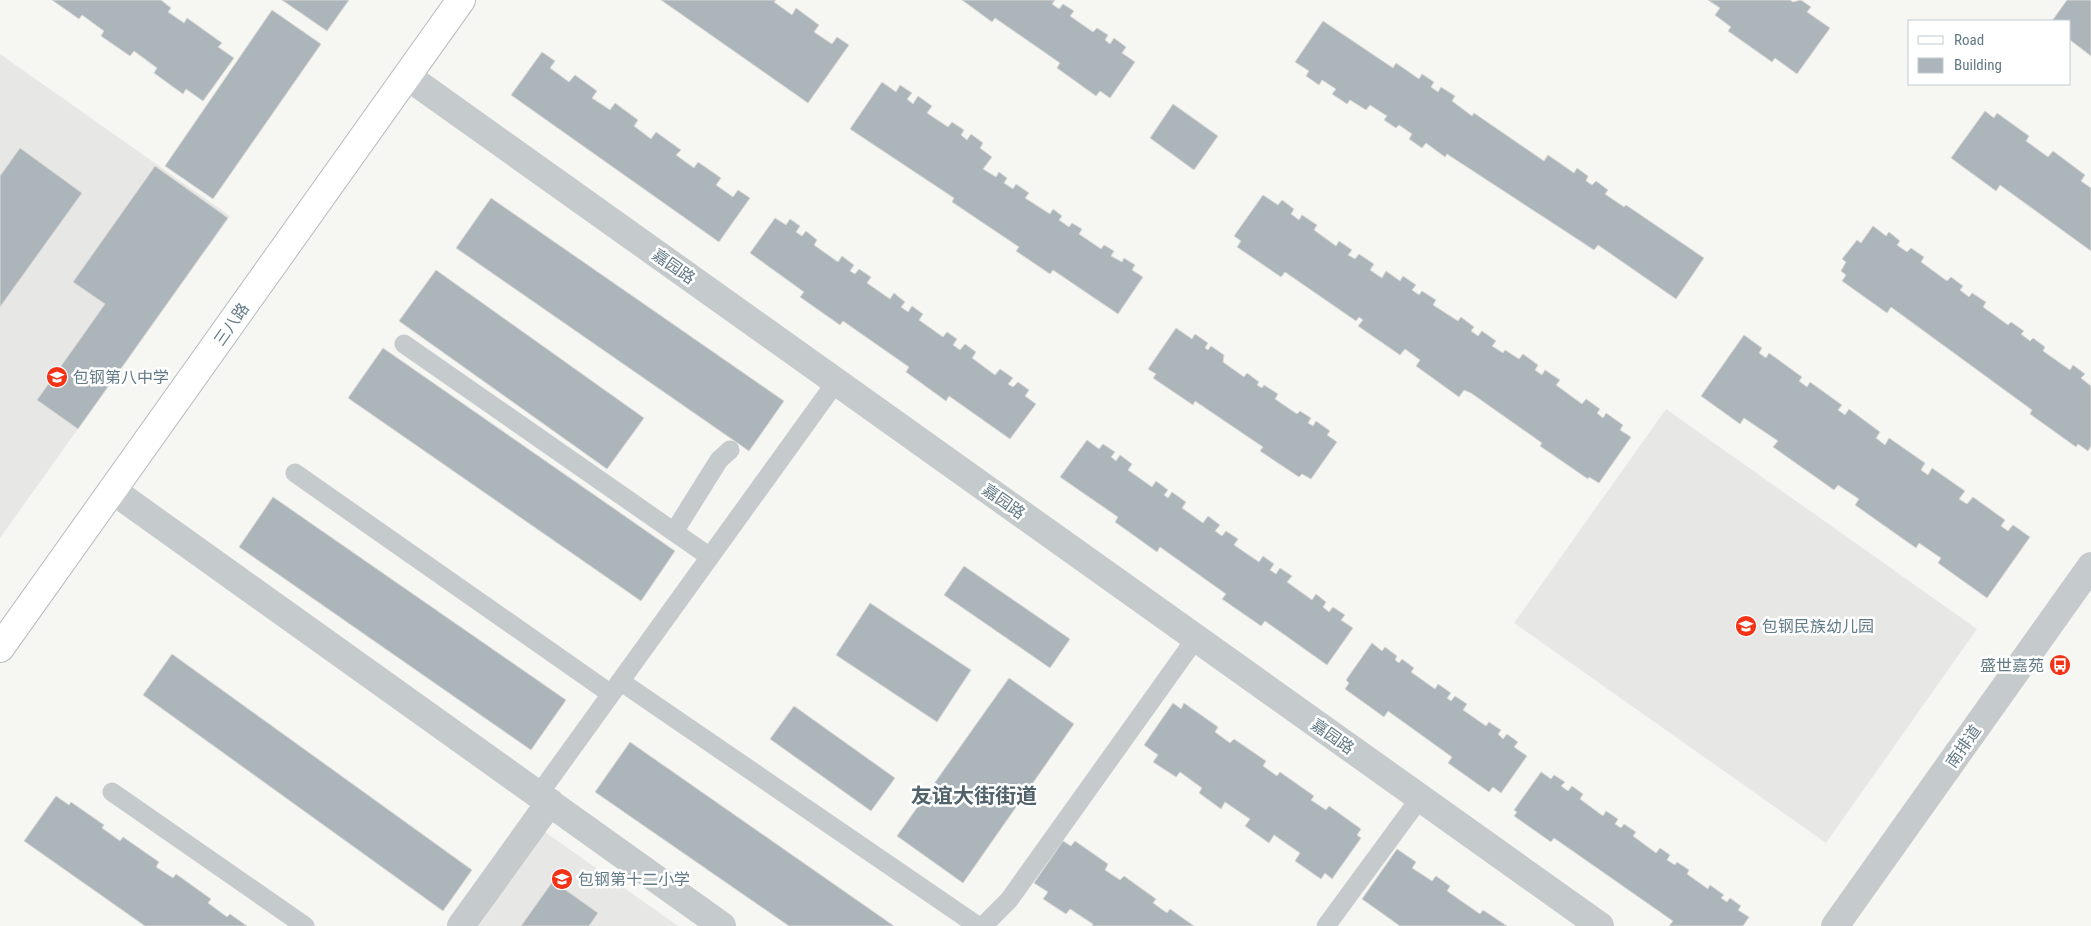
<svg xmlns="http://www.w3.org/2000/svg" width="2091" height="926" viewBox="0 0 2091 926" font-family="'Roboto Condensed','Noto Sans SC',sans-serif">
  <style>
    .built { fill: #e7e8e6 }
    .building { fill: #acb6ba; stroke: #d8d7d5 }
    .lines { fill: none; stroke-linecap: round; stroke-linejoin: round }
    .secondary-casing { stroke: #b5bcbf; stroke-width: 30 }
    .service { stroke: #c5cacc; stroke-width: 19 }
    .minor { stroke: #c5cacc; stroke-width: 28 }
    .tertiary { stroke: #c5cacc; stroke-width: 28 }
    .secondary { stroke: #fff; stroke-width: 28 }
    .labels { text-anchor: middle; stroke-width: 5; stroke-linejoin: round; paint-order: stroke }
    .street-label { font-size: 16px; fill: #627a86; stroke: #fff }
    .poi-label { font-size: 16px; fill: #627a86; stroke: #fff; text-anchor: start }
    .district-label { font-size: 21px; font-weight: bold; fill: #51626b; stroke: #fff }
  </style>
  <rect width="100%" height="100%" fill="#f6f6f2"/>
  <path class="built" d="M0,54l230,162 -230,322z
    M1666,409l311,220 -151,214 -312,-220z
    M545,832l133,94h-199z"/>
  <path class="building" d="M52,0h109l10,8 -3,4 16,11 3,-5 35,25 -4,4 16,11 -31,43 -17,-12 -3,5 -29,-21 3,-5 -23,-17 -4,5 -29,-20 3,-5 -22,-16 -3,4z
    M282,0h67l-22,31z
    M661,0h115l-2,2 18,13 4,-7 23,17 -5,7 18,12 5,-7 12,8 -41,58z
    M962,0h93l-3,4 7,5 4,-5 11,7 -4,5 23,16 4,-4 11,7 -3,5 5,4 4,-6 12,9 -4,6 13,9 -25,36 -10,-7 -4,5 -39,-28 3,-5 -65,-45 -3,4z
    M1708,0h82l3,2 8,-2 10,7 -4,5 23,16 -33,46 -22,-16 -3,4 -44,-31 3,-4 -16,-12 5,-7z
    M2067,0h24v56l-21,-16v-19h-18z
    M272,10l49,34 -108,155 -48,-33z
    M1323,21l70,47 3,-5 23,16 3,-5 12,8 -3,5 7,5 3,-5 14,9 -3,5 20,15 2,-3 70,48 4,-6 26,18 3,-5 11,8 -2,5 6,4 4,-4 12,9 -3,4 19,13 2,-2 78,53 -28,41 -78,-54 -4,5 -147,-96 -2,3 -19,-14 -4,5 -13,-9 3,-5 -13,-9 -3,3 -12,-8 3,-4 -17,-11 -4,5 -16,-10 -3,4 -15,-10 4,-5 -14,-9 -3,5 -13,-9 3,-5 -14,-9z
    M542,52l13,9 -5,7 19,14 6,-7 22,16 -5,7 18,12 5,-7 23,17 -4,6 17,13 5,-7 25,18 -5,5 18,13 4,-6 23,16 -5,7 17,12 5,-7 12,8 -31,44 -208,-147z
    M882,82l14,10 4,-7 12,8 -5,6 6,5 5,-8 14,10 -5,7 21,14 4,-5 12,8 -3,5 6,5 4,-6 12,9 -3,5 12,9 -9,12 13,8 3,-5 8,6 -3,5 9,6 3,-5 13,9 -4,5 25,16 3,-5 9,7 -3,4 10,7 3,-4 10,6 -3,5 22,15 3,-4 10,6 -3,5 11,6 2,-4 11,7 -3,5 11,7 -25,37 -65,-44 -3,4 -34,-23 3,-4 -67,-45 2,-4 -104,-69z
    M1173,104l45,32 -24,34 -44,-32z
    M1985,111l9,7 3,-5 32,23 -3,5 22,16 5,-6 32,24 -4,6 10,7v63l-91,-66 -4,6 -45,-33z
    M20,148l62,45 -82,114v-131z
    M155,166l73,52 -150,211 -41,-29 68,-96 -32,-22z
    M1263,195l15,10 4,-5 12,9 -3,5 8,6 3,-5 15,10 -3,5 22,16 3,-5 13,9 -4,5 7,4 4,-5 15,10 -4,6 12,8 4,-7 14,10 3,-5 13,9 -4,5 7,5 3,-4 14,9 -3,5 25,16 3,-4 13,10 -3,4 7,5 4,-5 14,10 -4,5 11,7 2,-3 14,9 4,-5 15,11 -3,5 7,5 3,-5 15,10 -4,5 26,19 4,-5 14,10 -3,4 6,5 3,-5 17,12 -3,5 11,7 -32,46 -10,-6 -1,2 -48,-33 2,-3 -71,-50 -7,-3 -5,7 -43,-31 4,-6 -15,-11 -5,6 -42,-29 5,-6 -4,-3 -3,4 -71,-49 -4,5 -44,-30 4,-6 -7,-5z
    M491,198l293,203 -35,50 -293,-203z
    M775,218l11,7 4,-6 10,7 -4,6 6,4 4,-5 11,9 -3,5 24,17 4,-6 12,9 -4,6 5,3 4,-5 12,8 -4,6 23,16 4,-6 11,9 -4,5 7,5 4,-6 11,8 -4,6 24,17 4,-5 10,7 -4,6 7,5 5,-6 11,8 -4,6 23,17 5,-6 13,9 -5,6 5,3 5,-5 11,8 -4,6 11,8 -26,35 -61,-43 -3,5 -40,-29 3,-5 -66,-46 -3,4 -40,-28 4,-5 -54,-39z
    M1873,226l13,10 3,-4 11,9 -3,4 10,7 4,-4 13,9 -3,5 26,19 4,-4 12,9 -3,4 9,7 3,-4 14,9 -3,5 25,18 3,-3 13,9 -3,3 9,7 3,-3 12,9 -2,4 27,19 3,-5 12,9 -4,4 10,8v60l-3,5 -10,-7 -2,3 -46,-33 2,-4 -141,-103 -4,6 -45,-32 4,-6 -5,-4 5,-9 -4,-3 15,-19 4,3z
    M436,270l208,148 -37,51 -208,-148z
    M1176,328l16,11 3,-5 13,9 -3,5 3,2 3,-4 13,9 -1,7 21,15 3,-4 12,9 -2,3 5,3 2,-3 14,9 -3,5 22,15 3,-3 11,7 -3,5 5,3 3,-5 14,10 -3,4 10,7 -26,37 -9,-5 -3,3 -39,-26 3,-4 -68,-46 -2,4 -40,-27 3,-4 -8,-5z
    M1744,335l18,13 -3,5 7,5 3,-5 33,24 -3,4 8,6 3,-5 32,23 -4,5 7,5 4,-6 31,23 -4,6 9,7 4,-7 36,25 -4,7 7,5 4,-7 33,23 -6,8 8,5 6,-7 32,23 -4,6 7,5 5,-6 17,12 -43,61 -49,-35 3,-5 -22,-15 -3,5 -61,-43 4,-6 -21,-14 -4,5 -61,-43 5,-6 -34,-23 -4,6 -39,-28z
    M383,348l292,203 -34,50 -293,-203z
    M1087,440l12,9 4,-5 12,8 -4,5 5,4 4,-6 12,9 -4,6 24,17 4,-6 12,9 -4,5 4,3 4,-6 14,10 -4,6 21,15 5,-7 12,9 -5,6 7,5 4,-5 12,8 -4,6 25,17 4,-6 11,8 -4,6 6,4 4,-6 12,8 -5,6 25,18 4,-6 10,8 -3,5 6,5 4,-5 12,8 -4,5 12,8 -26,37 -62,-44 -4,5 -39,-27 4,-5 -66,-47 -3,5 -42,-30 3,-5 -58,-40z
    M273,497l293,203 -35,50 -292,-203z
    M964,566l106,73 -20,29 -106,-73z
    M870,603l101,67 -34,52 -101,-67z
    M1372,643l10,8 3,-4 12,9 -2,4 4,3 3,-4 12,9 -3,4 24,17 3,-5 13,9 -4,5 4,3 4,-5 12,8 -4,6 23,16 3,-4 12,8 -3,4 5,5 4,-5 11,8 -4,5 13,9 -26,37 -8,-6 -4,5 -41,-29 4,-6 -64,-46 -4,6 -39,-28 4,-6 -3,-3z
    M172,654l300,216 -29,41 -300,-216z
    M1009,678l65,46 -111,159 -66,-47z
    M1173,703l8,6 3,-6 34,24 -3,5 15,11 4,-4 32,22 -3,5 14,10 3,-4 34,24 -3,4 15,10 3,-4 32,23 -4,6 4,3 -29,41 -7,-6 -4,6 -26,-18 5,-8 -26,-18 -5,8 -24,-17 5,-7 -25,-17 -4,7 -22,-16 3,-5 -22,-16 -4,5 -23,-15 5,-7 -14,-10z
    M794,706l101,72 -24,33 -101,-72z
    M630,742l264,184h-105l-194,-134z
    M1541,772l10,7 3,-4 11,7 -4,4 7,5 4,-5 11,8 -3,5 23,17 3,-5 12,8 -3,5 6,4 3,-4 12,8 -3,4 23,17 4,-5 10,7 -3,5 8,5 2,-3 12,8 -2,4 21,15 2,-4 14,10 -3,3 6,4 3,-4 11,8 -3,4 11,7 -6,9h-74l4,-5 -119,-83 -3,4 -37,-26 3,-4 -3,-2z
    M56,796l13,9 2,-3 33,23 -2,3 18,13 3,-4 36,25 -3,5 17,11 3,-4 35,25 -3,4 19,14 3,-3 17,12h-102l-121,-85z
    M1063,841l8,5 4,-5 33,23 -3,6 15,10 4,-4 32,23 -3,4 14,10 3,-4 24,17h-102l1,-2 -23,-15 -4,5 -23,-15 5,-7 -14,-9z
    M1397,849l19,13 -4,6 20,13 4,-5 14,10 -3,5 33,23 3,-4 24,16h-107l-38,-27z
    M553,881l45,32 -9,13h-68z"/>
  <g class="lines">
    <g class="secondary-casing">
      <path id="secondary" d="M0,648l461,-648"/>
    </g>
    <path class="service" d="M404,344l306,213
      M295,473l316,221
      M674,532l45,-72 11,-10
      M620,681l358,245
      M112,792l193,134
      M539,794l297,-412
      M983,926l26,-26 187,-262
      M1326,926l94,-128"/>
    <path class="minor" d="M407,76l1193,850
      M112,490l610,436
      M461,926l89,-124"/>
    <path class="tertiary" d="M1835,926l256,-360"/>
    <use href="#secondary" class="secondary"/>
  </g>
  <defs>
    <g id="school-disc" transform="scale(1.125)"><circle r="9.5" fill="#f33216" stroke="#fff"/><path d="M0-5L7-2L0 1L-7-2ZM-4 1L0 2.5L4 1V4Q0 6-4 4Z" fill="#fff"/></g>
    <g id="bus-disc" transform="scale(1.125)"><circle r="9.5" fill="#f33216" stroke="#fff"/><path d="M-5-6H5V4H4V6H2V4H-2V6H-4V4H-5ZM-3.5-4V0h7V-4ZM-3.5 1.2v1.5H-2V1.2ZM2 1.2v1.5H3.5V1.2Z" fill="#fff"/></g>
  </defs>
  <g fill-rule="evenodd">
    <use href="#school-disc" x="57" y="377"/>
    <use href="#school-disc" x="1746" y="626"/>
    <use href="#bus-disc" x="2060" y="665"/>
    <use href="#school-disc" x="562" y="879"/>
  </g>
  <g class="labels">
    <g class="street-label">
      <text transform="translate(674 266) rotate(35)" y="6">嘉园路</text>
      <text transform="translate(231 324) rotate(-55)" y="6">三八路</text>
      <text transform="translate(1004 501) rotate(35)" y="6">嘉园路</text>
      <text transform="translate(1333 736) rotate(35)" y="6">嘉园路</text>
      <text transform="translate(1963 746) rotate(-55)" y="6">南排道</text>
    </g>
    <g class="poi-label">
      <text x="73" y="383">包钢第八中学</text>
      <text x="1762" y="632">包钢民族幼儿园</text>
      <text x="2044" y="671" text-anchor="end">盛世嘉苑</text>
      <text x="578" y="885">包钢第十二小学</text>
    </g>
    <g class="district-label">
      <text x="974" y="803">友谊大街街道</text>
    </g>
  </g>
  <rect x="1908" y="20" width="162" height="65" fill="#ffffff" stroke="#c0cacf"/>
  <rect x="1918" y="36" width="25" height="8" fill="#ffffff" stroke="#c0cacf"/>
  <text x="1954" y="45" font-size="15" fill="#627a86">Road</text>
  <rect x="1918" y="58" width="25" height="15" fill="#acb6ba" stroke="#c0cacf"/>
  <text x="1954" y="70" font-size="15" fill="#627a86">Building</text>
</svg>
